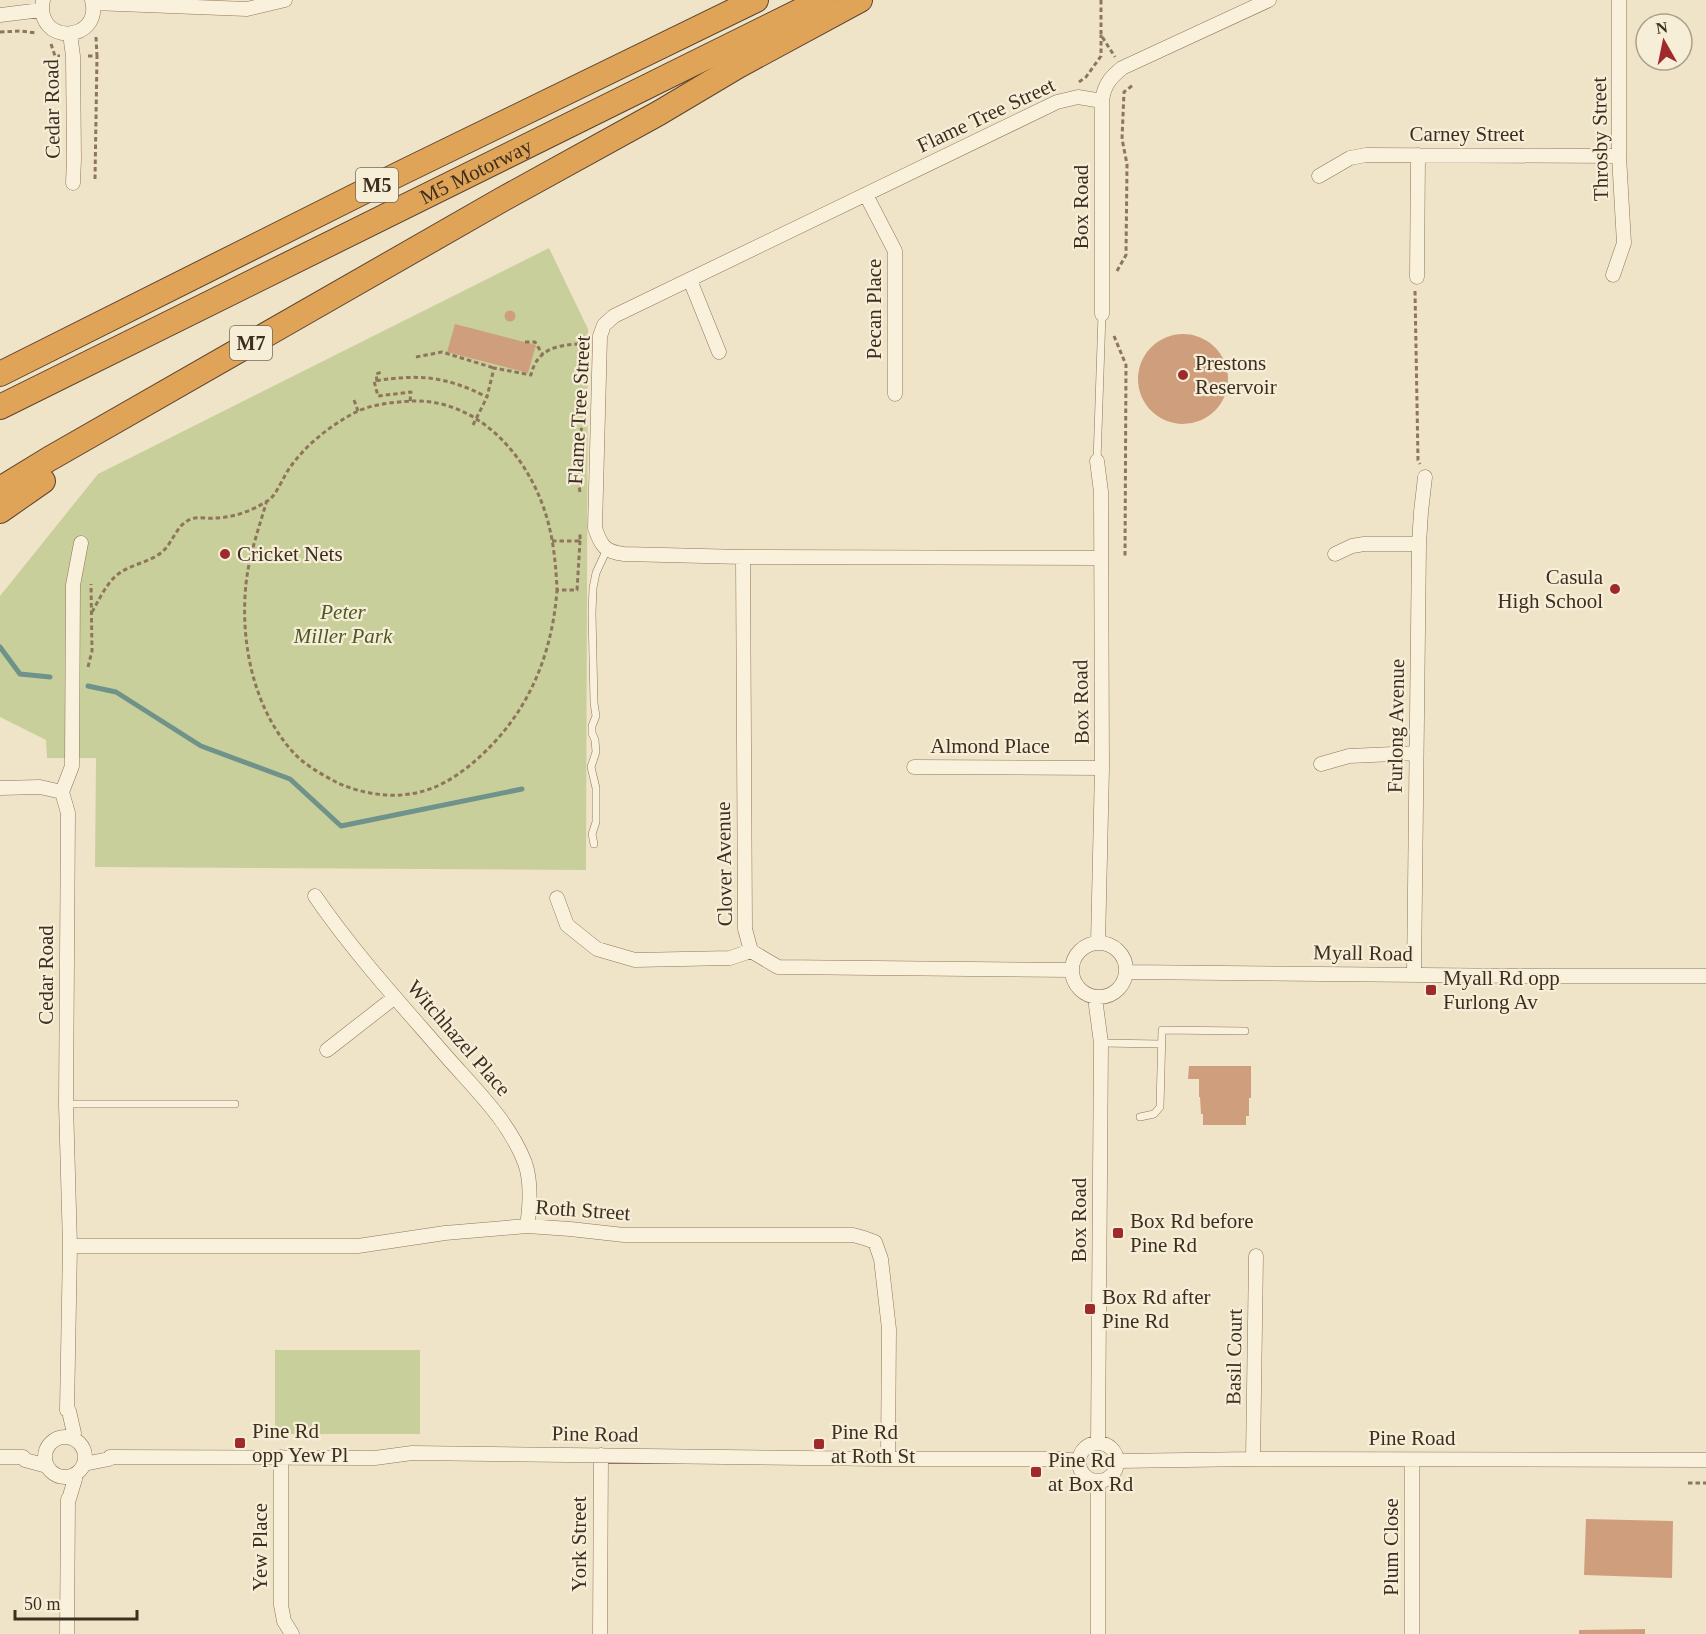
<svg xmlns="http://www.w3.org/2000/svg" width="1706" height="1634" viewBox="0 0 1706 1634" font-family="Georgia,serif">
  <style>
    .green { fill: #c9cf9b }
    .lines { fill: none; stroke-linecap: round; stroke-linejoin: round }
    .stream { stroke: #6f938a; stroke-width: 5 }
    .building { fill: #cf9f7d }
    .service-casing { stroke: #8d765c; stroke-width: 8 }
    .minor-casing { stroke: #8d765c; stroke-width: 15 }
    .motorway-casing { stroke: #5b4430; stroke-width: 26 }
    .path { stroke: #8d765c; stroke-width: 3; stroke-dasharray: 4.5 3; stroke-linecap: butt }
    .service { stroke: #faf1dc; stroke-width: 7 }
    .minor { stroke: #faf1dc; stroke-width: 14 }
    .motorway { stroke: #e0a458; stroke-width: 24 }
    .poi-dot { fill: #9e2a2b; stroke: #f7eed8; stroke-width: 2 }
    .labels { text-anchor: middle; stroke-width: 4.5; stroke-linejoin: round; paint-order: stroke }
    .shield { fill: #f7eed8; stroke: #756857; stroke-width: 1.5 }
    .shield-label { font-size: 20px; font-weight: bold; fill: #3d2e20 }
    .street-label { font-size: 21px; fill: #3d2e20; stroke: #f7eed8 }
    .poi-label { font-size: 21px; fill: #3d2e20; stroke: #f7eed8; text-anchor: start }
    .park-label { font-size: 21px; font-style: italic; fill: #4d5a26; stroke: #f7eed8 }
  </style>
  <rect width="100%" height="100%" fill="#f0e4c8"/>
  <path class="green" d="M549,248l39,81 -2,541 -491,-3 1,-109h-49l-1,-18 -46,-23v-121l98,-122z
    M275,1350h145v84h-145z"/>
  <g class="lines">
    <path class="stream" d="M0,647l20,27 30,3
      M88,686l28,6 85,54 89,33 51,47 181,-37"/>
  </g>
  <path class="building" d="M504.5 316a5.5 5.5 0 1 1 11 0a5.5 5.5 0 1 1-11 0Z
    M455,324l81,21 -8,28 -81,-21z
    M1138 379a45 45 0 1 1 90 0a45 45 0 1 1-90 0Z
    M1189,1066h62v32h-2v18h-3v9h-43v-11h-2l-1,-17h-1v-18h-11z
    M1586,1519l87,2 -1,57 -88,-3z
    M1645,1629v5h-66v-4z"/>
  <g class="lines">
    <g class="service-casing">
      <path id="service" d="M1097,461l5,-147
        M594,844l-2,-10 4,-12v-34l-5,-21 5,-15 -1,-12 -3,-7v-7l4,-10 -2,-13 -2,-90 1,-25 3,-15 11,-24
        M1101,1043l60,1
        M66,1104h169
        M1140,1117l14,-3 6,-7 2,-77 83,1"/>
    </g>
    <g class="minor-casing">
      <path id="minor" d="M43,0c-9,46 60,43 49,0
        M93,3l154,6 38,-9
        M0,15l41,-5
        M70,34l3,22 1,103 -1,24
        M1319,176l31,-18 16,-3 253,1
        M866,195l29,56v143
        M1613,275l11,-32 -5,-87v-156
        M1417,277l1,-122
        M690,280l29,72
        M1102,314v-213c2,-16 8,-23 20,-33l147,-68
        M1097,461l4,31 1,276 -4,175
        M1335,554l17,-8 12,-2h55
        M743,557l2,372 6,22 27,16 294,3
        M1100,558l-357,-1 -119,-3c-19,-2 -23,-8 -29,-26l5,-192 4,-11 10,-9 443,-214 21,-5 24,4
        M1321,764l28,-8 67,-3
        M914,767l188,1
        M0,788l40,-1 22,5
        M315,896c39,57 86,108 131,160 29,33 63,65 79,107 7,20 5,43 2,63
        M557,898l10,27 30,24 38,11 95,-2 21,-7
        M1072 970a27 27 0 1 1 54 0a27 27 0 1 1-54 0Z
        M1127,972l398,4h181
        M1414,975l5,-431 2,-32 4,-35
        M1095,998l6,45 -3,400
        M327,1050l68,-53
        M70,1246h288l87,-13 82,-7 43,3 54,6h229l11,3 11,4 6,17 8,70 -1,130
        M45 1457a20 20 0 1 1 40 0a20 20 0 1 1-40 0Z
        M72,1438l2,-5 -5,-22 -2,-1 3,-164 -4,-142 2,-291 -6,-21 10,-26 1,-181 8,-42
        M1079 1462a19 19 0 1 1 38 0a19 19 0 1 1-38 0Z
        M0,1457h23l2,3 22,6
        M281,1457v148l3,16 8,13
        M1253,1459l3,-203
        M1118,1461l135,-2 453,1
        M84,1464l25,-5 1,-2 248,1h17l37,-5 476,6h172l19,2
        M67,1634l1,-135h1l6,-20 -1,-4
        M600,1634l1,-179
        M1098,1634v-152
        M1412,1634v-174"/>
    </g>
    <g class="motorway-casing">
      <g id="motorway">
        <path d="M0,374l399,-200 357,-174"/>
        <path id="s1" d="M0,407l822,-407"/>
        <path d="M0,489l49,-30 454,-260 156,-86 79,-47 122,-66"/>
        <path d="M0,511l43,-30"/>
      </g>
    </g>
    <path class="path" d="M1101,0v35l14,22
      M0,32l20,-1 17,2
      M96,37l1,19
      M51,44l4,12h5
      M88,56h9l-2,123
      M1079,82l7,-5 15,-21v-21
      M1117,271l9,-16 1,-91 -5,-25 2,-47 9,-7
      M1415,291l3,169 2,4
      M1114,336l12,29 -1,192
      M525,342h10l8,13
      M416,357l26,-5 52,16
      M377,381l-1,-7 6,-2
      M354,400l4,11
      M410,401l1,-9 -33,4 -4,-15c46,-7 71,-5 113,16l7,-29 37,7c6,-27 28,-31 54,-31
      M473,425l14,-28
      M580,492c-4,-23 -2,-44 2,-67
      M267,500c-8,28 -18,55 -21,84 -6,57 7,123 46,167 11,13 29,23 44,31 25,12 57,17 84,10 21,-5 40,-18 55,-31 52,-45 77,-104 82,-171
      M552,541h28v-9
      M92,612c7,-12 14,-28 25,-37 13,-11 32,-12 45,-23 12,-10 15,-31 33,-34 6,-1 13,1 19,0 19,0 38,-7 55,-18 8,-6 15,-25 22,-34 16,-22 38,-39 61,-52 18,-10 42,-12 62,-13 68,-1 118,60 134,121 6,22 8,45 9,68h20l3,-49h2
      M88,667l4,-16 -1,-67
      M1688,1483h18"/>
    <use href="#service" class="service"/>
    <use href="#minor" class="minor"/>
    <use href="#motorway" class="motorway"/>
  </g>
  <g class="poi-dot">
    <circle cx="1183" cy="375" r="6"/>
    <circle cx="225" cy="554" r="6"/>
    <circle cx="1615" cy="589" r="6"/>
    <rect x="1425" y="984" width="12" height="12" rx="3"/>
    <rect x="1112" y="1227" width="12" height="12" rx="3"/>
    <rect x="1084" y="1303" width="12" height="12" rx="3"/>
    <rect x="234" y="1437" width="12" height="12" rx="3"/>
    <rect x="813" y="1438" width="12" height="12" rx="3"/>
    <rect x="1030" y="1466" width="12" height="12" rx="3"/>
  </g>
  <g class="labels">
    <g class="shield">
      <rect x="356" y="168" width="42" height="34" rx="4.5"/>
      <rect x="230" y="326" width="42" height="34" rx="4.5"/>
    </g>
    <g class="shield-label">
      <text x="377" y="192">M5</text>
      <text x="251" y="350">M7</text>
    </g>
    <g class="street-label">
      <text transform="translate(52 109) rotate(-91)" y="7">Cedar Road</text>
      <text transform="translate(986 115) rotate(-25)" y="7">Flame Tree Street</text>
      <text x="1467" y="141">Carney Street</text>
      <text transform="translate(1600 139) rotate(-91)" y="7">Throsby Street</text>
      <text dy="7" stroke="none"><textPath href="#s1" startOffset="531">M5 Motorway</textPath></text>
      <text transform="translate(1081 207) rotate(-90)" y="7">Box Road</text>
      <text transform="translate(874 309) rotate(-90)" y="7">Pecan Place</text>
      <text transform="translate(579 410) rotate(-87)" y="7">Flame Tree Street</text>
      <text transform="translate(1081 702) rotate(-91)" y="7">Box Road</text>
      <text transform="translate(1396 726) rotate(-89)" y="7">Furlong Avenue</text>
      <text x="990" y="753">Almond Place</text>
      <text transform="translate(724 864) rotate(-91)" y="7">Clover Avenue</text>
      <text transform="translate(1363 953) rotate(1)" y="7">Myall Road</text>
      <text transform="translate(46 975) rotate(-90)" y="7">Cedar Road</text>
      <text transform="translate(459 1038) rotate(49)" y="7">Witchhazel Place</text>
      <text transform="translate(583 1210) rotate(4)" y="7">Roth Street</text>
      <text transform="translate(1079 1220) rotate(-90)" y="7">Box Road</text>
      <text transform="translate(1234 1357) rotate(-89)" y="7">Basil Court</text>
      <text transform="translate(595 1434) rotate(1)" y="7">Pine Road</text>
      <text x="1412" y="1445">Pine Road</text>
      <text transform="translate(579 1544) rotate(-90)" y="7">York Street</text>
      <text transform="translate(260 1547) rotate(-90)" y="7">Yew Place</text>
      <text transform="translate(1391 1547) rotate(-90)" y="7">Plum Close</text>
    </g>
    <g class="poi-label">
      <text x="1195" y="370">Prestons<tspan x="1195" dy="24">Reservoir</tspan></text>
      <text x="237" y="561">Cricket Nets</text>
      <text x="1603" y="584" text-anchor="end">Casula<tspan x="1603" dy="24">High School</tspan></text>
      <text x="1443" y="985">Myall Rd opp<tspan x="1443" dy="24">Furlong Av</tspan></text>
      <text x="1130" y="1228">Box Rd before<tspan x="1130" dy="24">Pine Rd</tspan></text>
      <text x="1102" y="1304">Box Rd after<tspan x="1102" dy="24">Pine Rd</tspan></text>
      <text x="252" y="1438">Pine Rd<tspan x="252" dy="24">opp Yew Pl</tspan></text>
      <text x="831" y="1439">Pine Rd<tspan x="831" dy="24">at Roth St</tspan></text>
      <text x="1048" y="1467">Pine Rd<tspan x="1048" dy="24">at Box Rd</tspan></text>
    </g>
    <g class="park-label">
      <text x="343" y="619">Peter<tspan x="343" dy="24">Miller Park</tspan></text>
    </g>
  </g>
  <g transform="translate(1664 42) rotate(351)"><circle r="28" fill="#f7eed8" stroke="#ada18e" stroke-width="1.5"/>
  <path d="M0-4.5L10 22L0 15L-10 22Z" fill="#9e2a2b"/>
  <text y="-9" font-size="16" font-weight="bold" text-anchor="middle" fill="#3d2e20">N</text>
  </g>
  <path d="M15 1610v9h122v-9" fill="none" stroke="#3d2e20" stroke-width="3"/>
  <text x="24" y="1610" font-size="18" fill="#3d2e20" stroke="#f7eed8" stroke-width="4.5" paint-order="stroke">50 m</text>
</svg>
